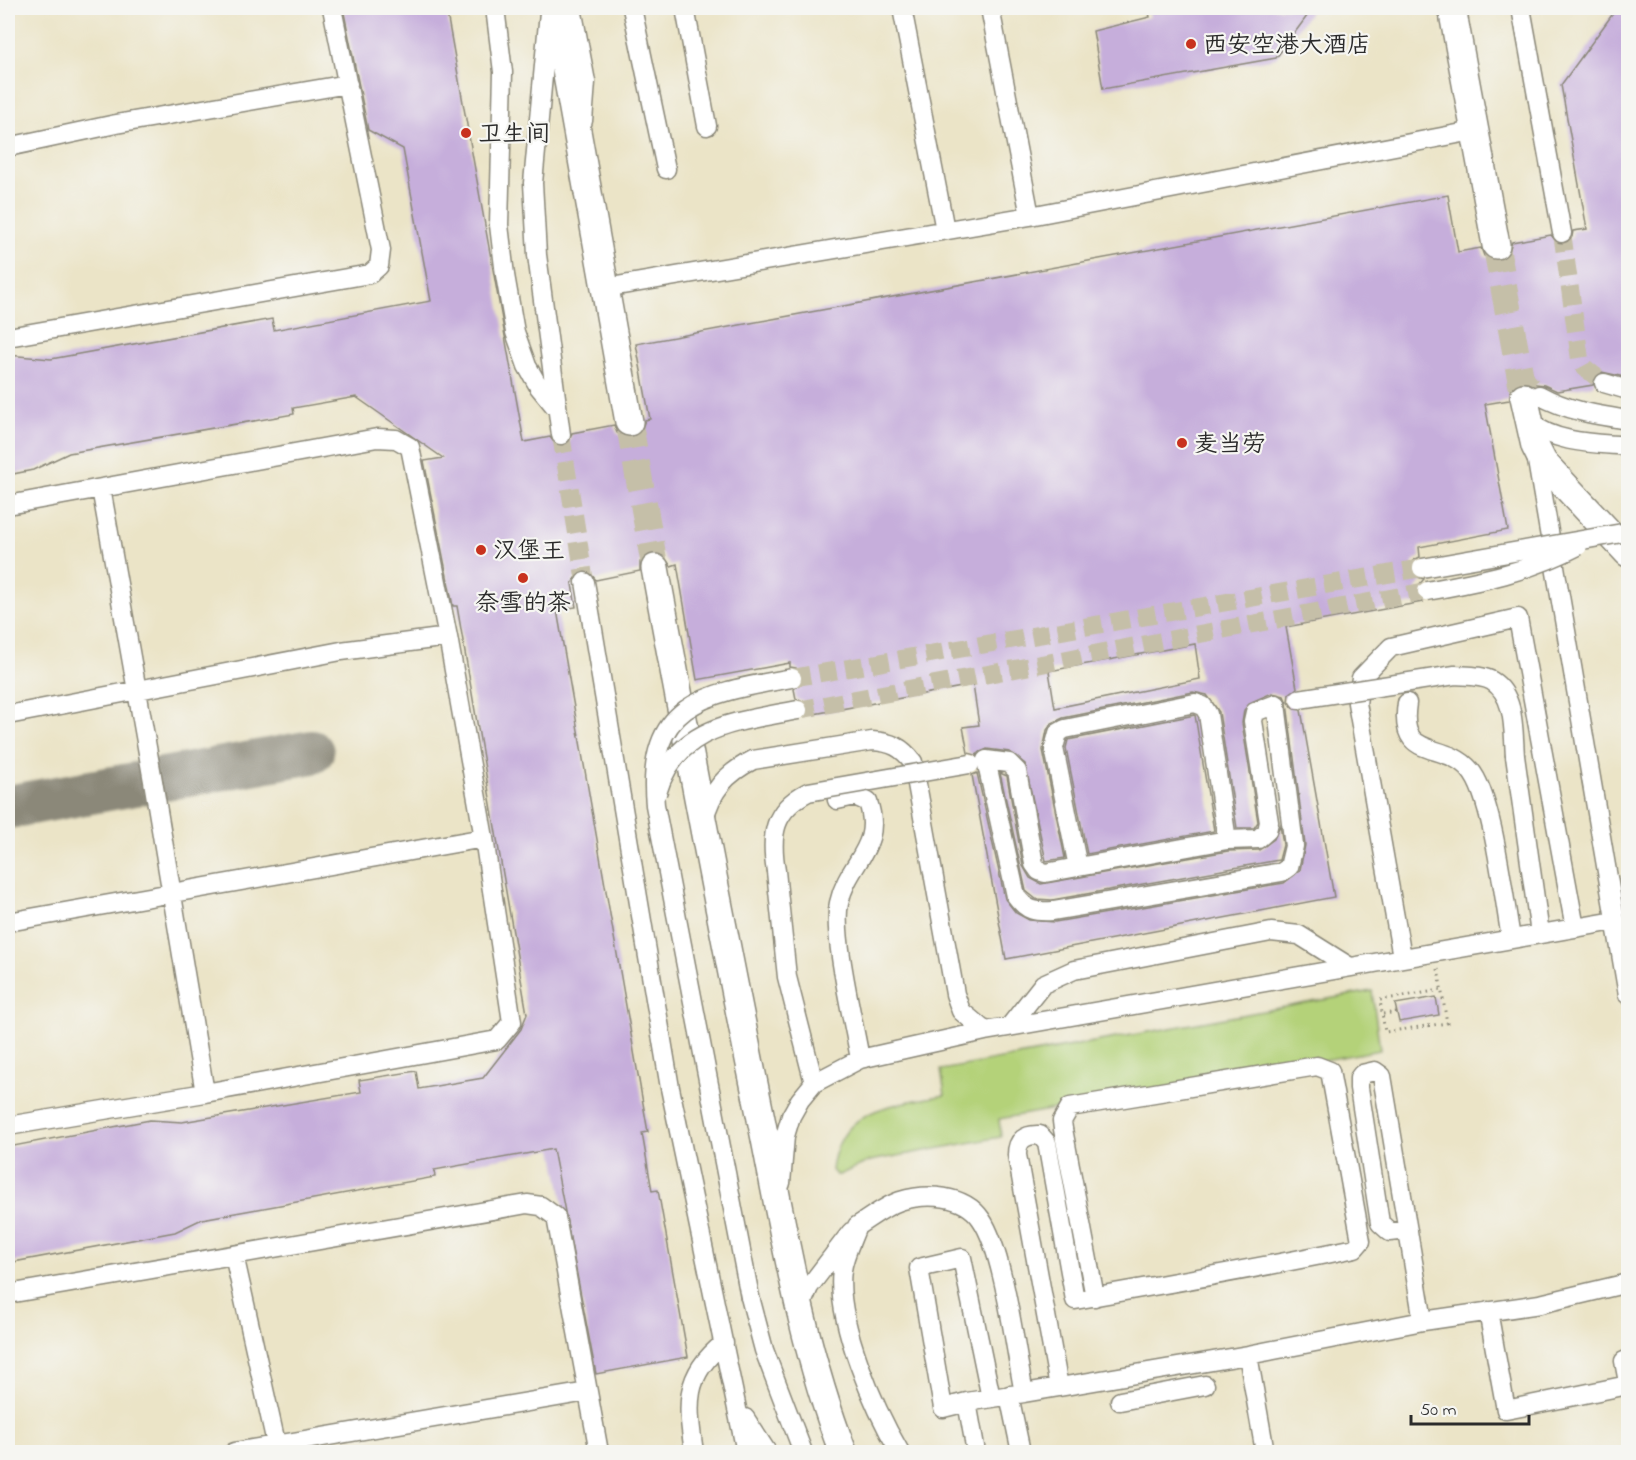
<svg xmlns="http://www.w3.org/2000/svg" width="1636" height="1460" viewBox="0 0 1636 1460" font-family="'Indie Flower','LXGW WenKai TC',sans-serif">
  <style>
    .green { fill: #b4d279; stroke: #707e52; stroke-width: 1.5 }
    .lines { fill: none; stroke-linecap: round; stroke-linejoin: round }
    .taxiway { stroke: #8b8879; stroke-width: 44 }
    .building { fill: #c6aedb; fill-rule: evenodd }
    .minor-tunnel { stroke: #c5bfa8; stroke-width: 18; stroke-dasharray: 18 9; stroke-linecap: butt }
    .highway-tunnel { stroke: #c5bfa8; stroke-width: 27; stroke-dasharray: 27 14; stroke-linecap: butt }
    .minor-casing { stroke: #8b8879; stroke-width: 21 }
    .highway-casing { stroke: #8b8879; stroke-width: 30 }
    .path { stroke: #8b8879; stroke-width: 3; stroke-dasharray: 1.5 4.5; stroke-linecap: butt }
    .minor { stroke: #fff; stroke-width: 18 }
    .highway { stroke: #fff; stroke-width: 27 }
    .minor-bridge-casing { stroke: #8b8879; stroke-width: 21; stroke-linecap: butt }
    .minor-bridge { stroke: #fff; stroke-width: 18 }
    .poi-dot { fill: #c8321e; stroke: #f6f6f2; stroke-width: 2 }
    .labels { text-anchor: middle; stroke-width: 4.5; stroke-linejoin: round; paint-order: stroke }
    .poi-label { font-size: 24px; fill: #2b2b2b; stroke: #f6f6f2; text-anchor: start }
  </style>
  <rect width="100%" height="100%" fill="#f6f6f2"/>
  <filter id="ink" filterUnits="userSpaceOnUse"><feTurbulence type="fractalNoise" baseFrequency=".0167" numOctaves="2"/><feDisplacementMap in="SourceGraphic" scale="12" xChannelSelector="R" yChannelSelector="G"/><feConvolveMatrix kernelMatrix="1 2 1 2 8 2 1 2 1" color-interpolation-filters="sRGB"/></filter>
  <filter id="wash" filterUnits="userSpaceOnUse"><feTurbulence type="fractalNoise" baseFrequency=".008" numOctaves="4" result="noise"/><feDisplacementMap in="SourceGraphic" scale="24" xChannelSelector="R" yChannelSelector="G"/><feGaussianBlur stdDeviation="1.35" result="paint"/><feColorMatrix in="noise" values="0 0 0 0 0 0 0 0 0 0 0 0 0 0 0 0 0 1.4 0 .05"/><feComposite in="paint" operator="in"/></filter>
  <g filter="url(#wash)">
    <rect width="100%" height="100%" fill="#ebe4c7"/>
    <path class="green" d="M1372,991l8,59 -381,69 2,18 -131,24 -31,14h-3l-4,-5c7,-64 62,-65 113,-75l-4,-25z"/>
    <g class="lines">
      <path class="taxiway" d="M8,807l304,-55"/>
    </g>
    <g id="blocks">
      <path class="building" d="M343,8h103l78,434 26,-5 6,8 6,1 6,-2 4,-11 42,-8 3,8 7,4h8l8,-3 5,-14 5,-1 -14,-75 812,-149 10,57 23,-4 3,8 14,5 9,-4 5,-15 39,-7 7,8 7,1 7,-7 1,-6 14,-2 -26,-144 56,-77h12v370l-27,-6 -6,3 -3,10 -36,6 -13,-6 -23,-3 -8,4 -4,14 -24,4 23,126 -89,17 1,10 -6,3 -3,9 3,7 10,3 -7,8 -1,5 7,10 -137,25 11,61 -8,6 -1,7 6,8 7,1 33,187 -328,62 -34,-184 5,-2 28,126 11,14 13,7 26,2 229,-39 16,-13 5,-25 -18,-142 -3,-7 -12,-3 -21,9 -7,8 -2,13 16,99 -4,6h-17l-18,-116 -12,-17 -14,-3 -130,26 -11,5 -5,7 -4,20 22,108 -19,3 -21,-97 -15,-12 -23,-3 -11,6 -8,-2 -5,-26 16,-2 -6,-40 -165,30 -1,-12 -11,-4 -2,-10 8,-7 1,-7 -7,-7 -6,-1v-4l-93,17 -20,-116 -6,2 -10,-13 -8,-1 -8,4 -5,6v9l-44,9 -7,-8 -5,-1 -9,7 -3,6 4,23 -19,3 91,522 -6,1 10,58 6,-1 30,167 -92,17 -43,-225 -119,21 1,7 -233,42 -27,13 -167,31v-116l142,-27 32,2 179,-30 -2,-12 57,-9 3,18 64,-11 38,-49 6,-15 -70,-408h-4l-29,-145 19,-3 -87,-61 -63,11 1,6 -225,39 -36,17 -25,5v-120l43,4 221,-40 2,11 157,-29 -28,-152 -35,-19zM1195,644l5,35 -145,29 -6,-37z
        M1148,8h165l-37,50 -173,31 -10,-58 57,-14z
        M1195,715l19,116 -127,23 -21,-106 2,-8z
        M1000,773l7,3 16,90 7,12 11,6 187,-33 31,-1 15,-11 6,-14 3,20 -4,15 -227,40 -16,-1 -10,-8z
        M1436,997l3,18 -40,7 -4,-18z"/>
    </g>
  </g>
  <g filter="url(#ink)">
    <use href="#blocks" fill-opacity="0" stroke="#8b8879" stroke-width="1.5"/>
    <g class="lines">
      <path class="minor-tunnel" d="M1562,233l18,126 5,9 19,15
        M1520,372l19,23
        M561,435l24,147
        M792,678l630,-110
        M798,710l629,-119"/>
      <path class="highway-tunnel" d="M1496,245l28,152
        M629,422l26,146"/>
      <g class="minor-casing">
        <path id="minor" d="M495,8l8,64 -4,153 6,50 10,57 12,34 12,21 18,22
          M572,8l14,74 -3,39
          M632,8l34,161
          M685,8l22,118
          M902,8l43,222
          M990,8l40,208
          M1521,8l41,225
          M549,12l-16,171 4,72 24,180
          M8,147l108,-23 232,-40
          M605,288l425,-72 443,-85
          M8,337l362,-63 9,-8 2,-16 -49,-242
          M1604,383l24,7
          M1539,395c29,16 57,20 89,25
          M1529,422c28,22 66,21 99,24
          M1536,455l92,540
          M8,505l369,-67 19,1 14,8 38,190 36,201 28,184 -15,18 -292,53
          M585,582l85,506 76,364
          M1407,703c-9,60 36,36 63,67 23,26 34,130 41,168
          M1276,704l18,142 -5,21 -7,5 -229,39c-18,1 -26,0 -37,-15l-30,-136 23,3 8,8 17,93 5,7 6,2 182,-33 31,-1 9,-8 2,-9 -16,-101 2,-9z
          M8,715l333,-64 107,-14
          M1515,756l25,178
          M837,800l18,-4 13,6c16,46 -20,59 -29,101 -7,32 15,120 21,156
          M704,820c7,-30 23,-47 49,-60l119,-19c19,1 30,6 41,21l42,232 6,17 24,20
          M1078,867l-24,-119 4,-15 7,-4 130,-26 8,3 5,8 19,126
          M776,871l11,106 27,106
          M8,922l476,-84
          M1402,957l-45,-254 4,-25 30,-31 127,-29 57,310
          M1009,1027l34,-43 31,-14 197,-38 28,3 51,32
          M8,1126l197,-33 -52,-312 -52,-293
          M781,1183l4,-47 6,-20 9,-16 14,-17 46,-24 125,-28 630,-110
          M1408,1230l-18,2 -10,-9 -21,-135v-10l3,-4 13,-3 7,5 41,245 117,-17 88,-21
          M234,1255l44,197
          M8,1294l519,-90 14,2 15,11 43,235
          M750,1297l14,53 39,102
          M800,1308l9,-21 42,-55
          M1488,1311l18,99 122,-25
          M1248,1355l175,-34
          M1628,1360l-4,1 4,21
          M1059,1387l-42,-232c0,-15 8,-21 23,-20l7,8 28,157c93,-17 187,-32 280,-52l6,-7 -31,-170 -13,-5 -247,41 -8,14 1,8 32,168
          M1009,1395l12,57
          M1120,1401l85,-16
          M967,1402l-24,6 -24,-140 43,-10 29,140
          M745,1418l22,34
          M234,1452l353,-60
          M694,1452c-7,-47 -11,-77 30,-109
          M900,1452c-25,-42 -65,-132 -58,-182 2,-15 10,-30 15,-44 13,-8 28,-20 43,-25 26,-8 64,-7 81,18 23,33 34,130 43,174l224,-38 17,97
          M976,1452l-9,-50 57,-9"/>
      </g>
      <g class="highway-casing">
        <path id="highway" d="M555,8l74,414
          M1452,8l44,237
          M1524,397l11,49 8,16 85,91
          M655,568c33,179 67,358 103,536 24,117 42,237 85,348"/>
      </g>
      <path class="path" d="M1438,969l9,54 -62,9 -5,-32 61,-10
        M1383,1014l14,-2"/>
      <use href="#minor" class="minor"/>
      <use href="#highway" class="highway"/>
      <g class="minor-bridge-casing">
        <path id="minor-bridge" d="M1422,568l206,-36
          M1427,591c54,-10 101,-19 151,-45
          M1299,699l156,-24c11,1 27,0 37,6 24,15 21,51 23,75
          M657,793c20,-69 82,-71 141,-83
          M776,871c-6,-36 -3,-61 32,-79l162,-28
          M750,1297l-95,-492c-10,-105 54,-112 137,-127"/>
      </g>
      <use href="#minor-bridge" class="minor-bridge"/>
    </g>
  </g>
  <g class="poi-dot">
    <circle cx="1191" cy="44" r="6"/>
    <circle cx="466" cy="133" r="6"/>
    <circle cx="1182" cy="443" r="6"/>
    <circle cx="481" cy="550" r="6"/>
    <circle cx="523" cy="578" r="6"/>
  </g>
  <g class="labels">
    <g class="poi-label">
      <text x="1203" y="52">西安空港大酒店</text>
      <text x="478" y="141">卫生间</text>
      <text x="1194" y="451">麦当劳</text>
      <text x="493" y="558">汉堡王</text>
      <text x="523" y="610" text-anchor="middle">奈雪的茶</text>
    </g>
  </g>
  <rect width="1636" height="1460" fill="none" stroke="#f6f6f2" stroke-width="30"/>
  <path d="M1411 1415v9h118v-9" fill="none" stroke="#2b2b2b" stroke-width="3"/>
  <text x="1420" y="1415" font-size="18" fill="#2b2b2b" stroke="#f6f6f2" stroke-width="4.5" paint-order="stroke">50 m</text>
</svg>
